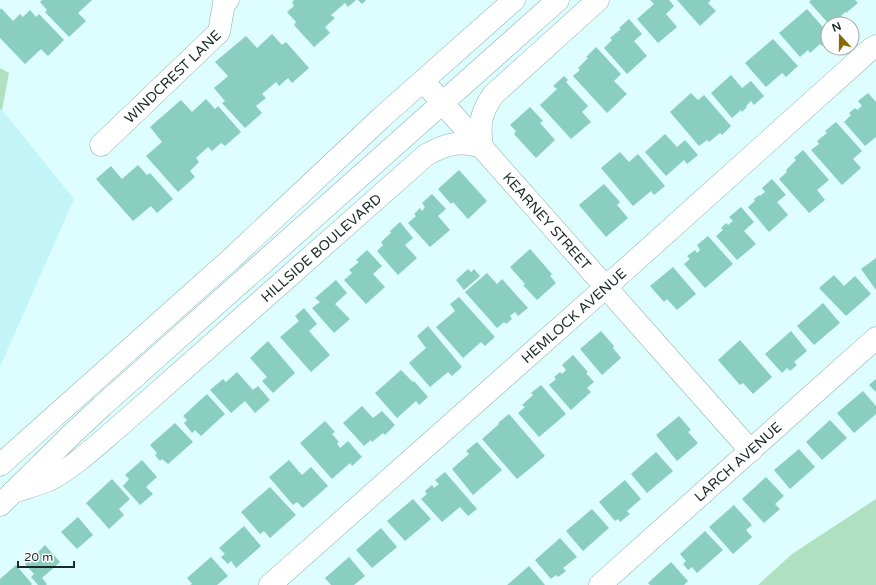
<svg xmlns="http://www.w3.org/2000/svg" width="876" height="585" viewBox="0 0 876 585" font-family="'Varela Round',sans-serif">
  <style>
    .built { fill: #c3f4f7 }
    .green { fill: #afe1c0 }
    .building { fill: #89cebe }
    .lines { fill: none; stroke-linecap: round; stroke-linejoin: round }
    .minor-casing { stroke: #8bafb2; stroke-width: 23 }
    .major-casing { stroke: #8bafb2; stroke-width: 23 }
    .minor { stroke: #fff; stroke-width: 22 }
    .major { stroke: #fff; stroke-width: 22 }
    .labels { text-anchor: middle; stroke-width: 3.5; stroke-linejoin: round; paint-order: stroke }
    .street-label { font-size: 14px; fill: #1a2929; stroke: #fff }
  </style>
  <rect width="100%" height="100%" fill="#defdff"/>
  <path class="built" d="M0,109l2,1 72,89 -74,168z"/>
  <path class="green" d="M0,68l9,5 -7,37 -2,-1z
    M876,499v86h-118l34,-31z"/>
  <path class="building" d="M42,0h50l-14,13 8,8 -17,16 -24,-25 2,-2 -7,-8z
    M294,0h62l-8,7 -3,-4 -14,12 4,3 -10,9 5,6 -16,14 -20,-22 2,-3 -9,-10 7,-6 -2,-4z
    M358,0h8l-4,4z
    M650,0h19l5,6 -8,8 11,13 -19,16 -21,-24 17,-15z
    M677,0h34l-3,3 8,8 -16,15z
    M811,0h44l3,3 -12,10 -1,-1 -4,4 6,6 -2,2h-16l-20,-22z
    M1,8l12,13 7,-7 3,3 7,-7 6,7 3,-3 25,26 -16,16 -7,-7 -16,15 -25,-26v-28z
    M807,9l21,24v8l-6,5 -2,-2 -10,9 -2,-3 -8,7 -21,-24z
    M629,19l13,15 -8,7 13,15 -20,18 -23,-26 8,-8 -2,-2 11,-9 -2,-1z
    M272,34l10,11 4,-3 23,26 -17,15 -4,-5 -9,8 -3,-4 -14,12 4,4 -10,8 6,7 -17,15 -23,-25 3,-2 -11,-13 14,-12 -13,-14 31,-26 11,12z
    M773,39l25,27 -12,11 -4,-4 -16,14 -21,-24z
    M596,47l25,27 -7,7 13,13 -20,19 -34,-37 7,-6 -2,-2 10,-10 -2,-1z
    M731,75l11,13 9,-7 13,15 -10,9 -3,-4 -5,5 1,1 -5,5 -1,-2 -9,8 -21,-25z
    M564,76l4,4 -2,2 22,24 -6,6 9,10 -20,17 -31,-34 17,-16 -4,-3z
    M691,93l7,7 6,-5 27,31 -9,9 -2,-2 -11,9 -2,-2 -8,6 -29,-34z
    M868,93l8,9v35l-11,9 -21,-24 7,-7 -2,-2 6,-5 2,2 5,-4 -4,-5z
    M206,99l9,10 3,-3 23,26 -16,14 -4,-3 -9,8 -4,-4 -12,11 3,4 -9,9 5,6 -17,15 -32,-36 16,-14 -12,-15 31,-27 11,12z
    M530,107l13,14 -3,2 15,17 -19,18 -22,-24 2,-3 -6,-6z
    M836,122l26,29 -9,8 8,9 -19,17 -31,-35 8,-6 -2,-3 10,-8 -2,-2z
    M665,134l12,13 8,-7 13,15 -11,9 -3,-4 -18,16 -21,-24z
    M803,150l26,30 -12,10 8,10 -16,13 -30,-34 8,-7 -1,-2 10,-10 -2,-2z
    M620,152l9,10 9,-8 27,32 -11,9 -3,-4 -18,15 -32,-38z
    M138,165l9,10 3,-2 23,26 -16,14 -6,-7 -18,15 -37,-42 15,-13 11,13z
    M459,170l28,31 -19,18 -15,-17 -2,2 -13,-15z
    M772,179l14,16 -9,7 11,13 -19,17 -21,-25 7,-6 -1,-2 5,-4 1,1 5,-4 -3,-4z
    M604,184l16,18 -3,3 11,13 -22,19 -27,-32z
    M432,194l14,15 -8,7 12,14 -20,17 -22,-24 8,-7 -2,-2 6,-6 2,3 3,-4 -3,-4z
    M741,207l13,15 -10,9 12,13 -19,16 -21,-24 7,-6 -2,-2 5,-5 2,2 5,-4 -4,-4z
    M400,222l13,16 -8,7 12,13 -19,17 -21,-24 6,-6 -2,-3 10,-9 -1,-2z
    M708,236l25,28 -28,24 -21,-24 6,-5 -3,-3 8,-6 2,3 3,-3 -3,-5z
    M530,249l22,25 -2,2 6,7 -19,17 -14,-15 2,-1 -15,-17z
    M367,250l15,16 -9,8 12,13 -19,17 -22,-24 8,-7 -3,-3 10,-8 -3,-2z
    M876,258v32l-15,-21z
    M673,267l23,27 -19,16 -10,-11 -3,3 -14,-16z
    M468,269l3,3 3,-3 6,7 -16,14 -8,-10z
    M487,273l10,11 5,-5 26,29 -10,8 -3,-4 -5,4 2,3 -6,5 -2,-2 -7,6 -32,-36z
    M834,275l10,11 11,-10 16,18 -25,22 -27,-28z
    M336,280l11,13 -12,11 15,15 -16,14 -22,-25 8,-6 -5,-4z
    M459,297l36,40 -10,9 -4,-4 -18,16 -27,-31 19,-16 -5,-7z
    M823,303l17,20 -26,22 -17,-19z
    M304,308l13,16 -8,7 21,24 -19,17 -31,-35 19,-16 -4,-5z
    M428,326l34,41 -10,9 -4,-4 -18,15 -21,-24 17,-15 -9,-12z
    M601,331l13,15 -1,2 8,10 -19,17 -22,-26z
    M791,331l16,20 -13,11 3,3 -7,6 -3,-3 -5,5 -17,-19z
    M740,340l32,37 -19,17 -10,-11 -3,2 -22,-25z
    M268,341l27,32 -22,20 -11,-12 5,-4 -17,-19z
    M573,355l15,17 -2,1 8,9 -7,6 4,4 -20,18 -22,-25 7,-6 -2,-2 6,-5 2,2 4,-4 -4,-5z
    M401,370l12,12 1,-1 14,16 -9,8 -3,-4 -19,17 -22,-25z
    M237,372l16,18 5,-4 12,14 -15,13 -10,-12 -14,12 -21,-23 13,-11 3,3z
    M876,379v13l-7,-7z
    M541,385l25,29 -27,23 -21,-24 7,-6 -3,-2 11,-10 -2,-2z
    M863,391l13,15v8l-22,19 -17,-20z
    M207,394l18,20 -24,22 -6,-6 -3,3 -8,-10 3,-3 -4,-4z
    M362,406l11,12 9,-7 13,14 -10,10 -2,-2 -11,9 -1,-2 -7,6 -21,-23z
    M509,414l36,42 -28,23 -35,-40 17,-15 -1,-1z
    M679,416l12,14 -3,2 10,11 -21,18 -21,-26z
    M830,420l17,18 -25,22 -16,-18z
    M325,421l10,11 -3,2 7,8 -2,1 3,5 8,-7 14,16 -10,9 -2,-3 -18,16 -32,-36z
    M175,423l18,19 -25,22 -6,-5 -2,2 -5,-6 2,-2 -7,-8z
    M477,442l25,28 -29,25 -21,-26 17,-15 -3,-3z
    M799,449l16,18 -25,22 -16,-19z
    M656,452l17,19 -26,22 -16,-19z
    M142,460l15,17 -11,10 7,7 -13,11 -17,-19 6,-7 -4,-4z
    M289,460l13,15 9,-8 17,19 -25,22 -6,-6 -4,3 -24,-28z
    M445,472l32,37 -9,7 -8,-9 -18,15 -21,-23 6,-5 -2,-3 7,-6 2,3 5,-4 -4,-4z
    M766,477l18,19 -9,8 5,5 -16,14 -22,-24z
    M112,479l18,20 -11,10 5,6 -15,14 -23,-26z
    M625,480l16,19 -14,12 3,3 -10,8 -2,-3 -3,2 -16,-19z
    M270,487l26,28 -26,23 -6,-7 -4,3 -19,-22z
    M413,499l18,20 -26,22 -18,-20z
    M734,505l18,20 -6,5 6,7 -19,17 -24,-27z
    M592,509l17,19 -26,23 -17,-20z
    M78,517l15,18 -16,14 -16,-17z
    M244,526l17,20 -25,22 -5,-7 -3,3 -7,-7 4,-3 -6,-6z
    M381,528l16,19 -25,21 -16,-18z
    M705,531l18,19 -26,23 -5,-6 -4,3 -5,-6 3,-3 -6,-7z
    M560,538l17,19 -14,11 3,3 -8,6 -2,-2 -5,4 -16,-19z
    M45,545l15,17 -18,16 5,6 -1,1h-8l-7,-8 3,-3 -9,-10 4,-4 -4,-3 6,-5 3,4z
    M211,557l17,19 -11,9h-27l2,-1 -5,-6z
    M349,557l16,19 -11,9h-23l-6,-7z
    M671,562l17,19 -4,4h-34l-2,-2z
    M16,565l16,19 -1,1h-31v-6z
    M529,566l16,19h-38z"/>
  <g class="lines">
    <g class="minor-casing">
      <g id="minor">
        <path id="s1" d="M423,81l328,370"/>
        <path id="s2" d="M101,145l118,-113 5,-29 4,-3"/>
        <path d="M482,147c-3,-22 -2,-33 11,-52l105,-95"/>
        <path id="s3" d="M13,492c12,-4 24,-7 36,-12 27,-14 50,-37 74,-57l303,-268c20,-11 33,-15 56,-8"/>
        <path id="s4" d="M270,585l336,-298 265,-238 5,-3"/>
        <path id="s5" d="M600,585l276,-247"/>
      </g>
    </g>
    <g class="major-casing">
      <path id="major" d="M0,465l232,-207 149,-140 133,-118
        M0,505l72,-71 30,-28 456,-406"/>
    </g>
    <use href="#minor" class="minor"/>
    <use href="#major" class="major"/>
  </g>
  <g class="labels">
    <g class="street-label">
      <text dy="5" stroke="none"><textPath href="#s2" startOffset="99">WINDCREST LANE</textPath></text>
      <text dy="5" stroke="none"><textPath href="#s1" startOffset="187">KEARNEY STREET</textPath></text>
      <text dy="5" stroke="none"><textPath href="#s3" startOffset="396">HILLSIDE BOULEVARD</textPath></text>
      <text dy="5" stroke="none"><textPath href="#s4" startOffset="406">HEMLOCK AVENUE</textPath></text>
      <text dy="5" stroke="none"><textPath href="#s5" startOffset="185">LARCH AVENUE</textPath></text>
    </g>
  </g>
  <g transform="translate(840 36) rotate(339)"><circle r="19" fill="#ffffff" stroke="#a3a9a9"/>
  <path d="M0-3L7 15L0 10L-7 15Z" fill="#876905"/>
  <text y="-6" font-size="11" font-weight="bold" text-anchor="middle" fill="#1a2929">N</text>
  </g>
  <path d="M18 561v6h56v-6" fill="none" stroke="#1a2929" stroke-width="2"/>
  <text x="24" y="561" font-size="12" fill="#1a2929" stroke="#ffffff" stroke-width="3" paint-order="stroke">20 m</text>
</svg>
